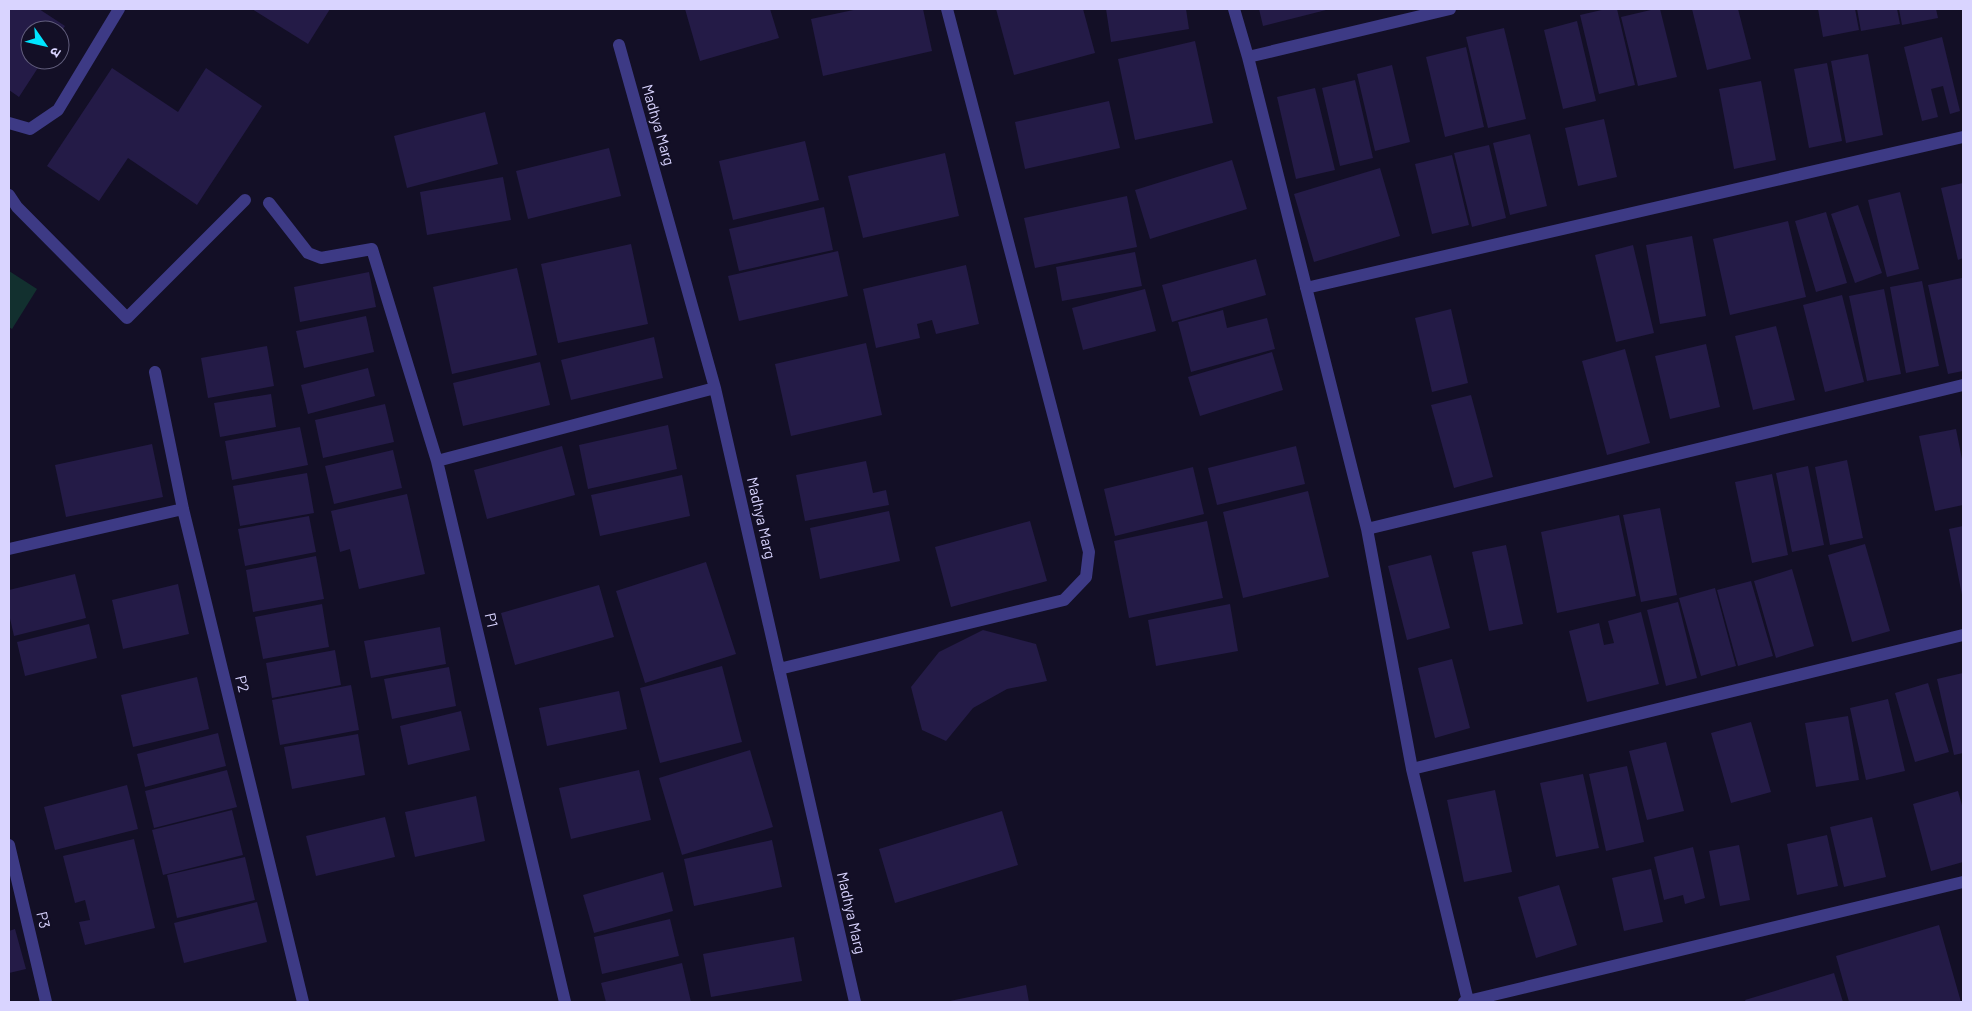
<svg xmlns="http://www.w3.org/2000/svg" width="1972" height="1011" viewBox="0 0 1972 1011" font-family="Barlow,'Noto Sans Devanagari',sans-serif">
  <style>
    .green { fill: #12302f }
    .building { fill: #241b47 }
    .lines { fill: none; stroke-linecap: round; stroke-linejoin: round }
    .minor { stroke: #3d3a85; stroke-width: 12 }
    .labels { text-anchor: middle; stroke-width: 4; stroke-linejoin: round; paint-order: stroke }
    .street-label { font-size: 15px; fill: #d9d4ff; stroke: #130f26 }
  </style>
  <rect width="100%" height="100%" fill="#130f26"/>
  <path class="green" d="M9,271l28,18 -25,40 -3,-2z"/>
  <path class="building" d="M9,9h30l26,17 -5,8v-4h-30v30h13l-24,37 -10,-7z
    M252,9h78l-22,35z
    M685,9h85l9,29 -79,23z
    M858,9h65l9,42 -109,25 -12,-57z
    M996,9h87l12,44 -81,22z
    M1106,9h80l3,20 -78,13z
    M1259,9h71l-67,17z
    M1606,9h11l18,76 -36,9 -19,-79z
    M1655,9h5l17,68 -39,9 -17,-69z
    M1692,9h46l13,50 -44,11z
    M1818,9h37l4,21 -36,7z
    M1857,9h40l3,15 -39,7z
    M1899,9h37l2,9 -36,7z
    M1577,21l19,80 -33,8 -19,-79z
    M1504,28l22,91 -38,9 -22,-91z
    M1942,37l18,74 -10,3 -7,-28 -12,3 7,28 -16,4 -18,-74z
    M1195,41l18,82 -78,17 -17,-81z
    M1466,47l18,80 -39,10 -19,-80z
    M1868,54l15,81 -37,8 -15,-82z
    M1827,63l15,78 -33,7 -15,-79z
    M1392,65l18,77 -35,9 -18,-77z
    M112,68l66,44 28,-44 56,38 -65,99 -69,-47 -29,43 -52,-35z
    M1355,80l18,78 -33,8 -18,-78z
    M1761,81l15,79 -42,9 -15,-80z
    M1315,88l20,82 -39,9 -19,-82z
    M1109,101l11,47 -95,21 -10,-47z
    M485,112l13,52 -91,24 -13,-52z
    M1604,119l13,58 -39,9 -13,-58z
    M1530,134l17,72 -37,9 -17,-72z
    M805,141l14,59 -86,20 -14,-59z
    M1489,145l17,73 -34,9 -18,-74z
    M609,148l12,48 -93,23 -12,-48z
    M945,153l14,63 -96,22 -15,-62z
    M1452,155l17,70 -37,9 -17,-70z
    M1232,160l15,49 -97,30 -15,-49z
    M1380,168l20,68 -86,26 -20,-68z
    M503,177l8,43 -84,15 -7,-43z
    M1963,183v75l-5,2 -17,-72z
    M1900,192l19,77 -32,8 -19,-77z
    M1127,196l10,51 -102,21 -11,-50z
    M1858,205l24,68 -27,10 -24,-69z
    M824,207l9,43 -94,21 -10,-42z
    M1826,212l21,71 -31,9 -21,-71z
    M1788,221l18,76 -76,18 -17,-76z
    M1692,236l14,80 -46,8 -14,-79z
    M631,244l17,80 -90,19 -17,-79z
    M1633,245l21,88 -38,9 -21,-87z
    M838,251l10,45 -109,25 -11,-45z
    M1135,252l7,34 -80,15 -6,-34z
    M1256,259l10,36 -94,27 -10,-37z
    M966,265l13,59 -43,10 -4,-14 -15,4 3,14 -44,10 -13,-59z
    M517,268l20,87 -85,19 -19,-87z
    M369,272l7,35 -76,15 -6,-35z
    M1962,278l1,93 -15,3 -20,-89z
    M1922,281l17,85 -33,7 -16,-86z
    M1145,289l11,42 -73,19 -11,-42z
    M1884,289l17,85 -34,7 -18,-85z
    M1842,295l22,87 -39,10 -22,-87z
    M1451,309l17,74 -36,9 -17,-74z
    M1223,310l4,18 40,-10 8,31 -84,23 -13,-50z
    M366,316l8,36 -70,16 -8,-37z
    M1776,326l19,74 -42,10 -18,-74z
    M654,337l9,41 -92,22 -10,-40z
    M866,343l16,72 -91,21 -16,-72z
    M1706,344l14,63 -50,12 -15,-63z
    M267,346l7,40 -66,12 -7,-40z
    M1625,349l25,94 -43,12 -25,-94z
    M1272,352l11,38 -83,26 -12,-39z
    M540,362l10,43 -87,21 -10,-43z
    M368,368l7,28 -67,18 -7,-29z
    M271,394l5,33 -56,10 -6,-34z
    M1471,395l22,82 -39,11 -23,-83z
    M385,404l9,38 -71,16 -8,-38z
    M668,425l9,44 -89,20 -9,-44z
    M300,427l8,38 -76,15 -7,-39z
    M1956,429l7,35v41l-28,6 -16,-75z
    M152,444l11,53 -97,20 -11,-52z
    M562,446l13,49 -88,24 -13,-49z
    M1296,446l9,38 -88,21 -9,-37z
    M393,450l9,38 -68,16 -9,-38z
    M1847,460l16,78 -33,7 -15,-78z
    M866,461l7,32 13,-3 3,15 -84,16 -9,-46z
    M1808,466l16,79 -32,7 -16,-79z
    M1193,467l11,47 -89,22 -11,-47z
    M307,473l7,40 -74,13 -7,-40z
    M1772,474l16,81 -36,8 -17,-81z
    M682,475l8,41 -90,20 -9,-41z
    M1308,491l21,86 -86,21 -20,-86z
    M407,494l18,80 -66,15 -9,-40 -10,3 -9,-41z
    M1660,508l17,87 -36,7 -18,-87z
    M889,511l11,50 -80,18 -10,-51z
    M1619,515l17,81 -79,17 -16,-81z
    M309,516l7,36 -71,14 -7,-37z
    M1030,521l17,60 -96,26 -16,-60z
    M1207,521l16,77 -94,20 -15,-77z
    M1963,526v68l-1,1 -13,-66z
    M1865,544l25,87 -38,11 -24,-87z
    M1506,545l17,79 -34,7 -17,-79z
    M1431,555l19,73 -43,12 -19,-74z
    M316,556l8,43 -71,13 -7,-42z
    M706,562l30,92 -91,29 -29,-92z
    M1792,569l22,77 -38,12 -22,-77z
    M75,574l11,44 -72,18 -5,-22v-24z
    M1751,581l22,75 -35,10 -21,-76z
    M178,584l11,50 -66,15 -11,-49z
    M599,585l15,52 -99,28 -14,-52z
    M1715,588l21,78 -35,10 -22,-78z
    M1678,602l19,76 -31,8 -19,-76z
    M322,604l7,43 -66,12 -8,-42z
    M1230,604l8,47 -82,15 -8,-46z
    M1641,612l18,72 -72,18 -18,-71 30,-8 5,22 10,-2 -6,-22z
    M89,624l8,34 -72,18 -8,-34z
    M440,627l6,37 -75,14 -7,-37z
    M983,630l53,14 11,37 -40,8 -34,19 -27,33 -24,-11 -11,-43 28,-35z
    M335,650l6,35 -69,13 -6,-35z
    M1452,659l18,69 -35,10 -17,-70z
    M722,666l20,76 -82,21 -20,-75z
    M449,667l7,39 -64,13 -8,-40z
    M1963,673v80l-9,2 -17,-76z
    M197,677l12,52 -76,18 -12,-52z
    M1928,683l21,69 -34,10 -20,-69z
    M351,685l8,45 -79,15 -8,-45z
    M619,691l8,38 -80,17 -8,-38z
    M1888,699l17,72 -39,9 -16,-72z
    M461,711l9,39 -62,15 -8,-39z
    M1848,716l11,64 -43,7 -11,-64z
    M1751,722l20,70 -40,11 -20,-70z
    M218,733l8,33 -81,21 -8,-33z
    M358,734l7,41 -73,14 -8,-42z
    M1666,742l18,69 -37,9 -18,-69z
    M750,750l23,77 -91,28 -23,-77z
    M1627,766l17,76 -38,9 -17,-77z
    M227,770l10,37 -83,21 -9,-37z
    M639,770l12,50 -80,19 -12,-51z
    M1583,774l16,74 -43,9 -16,-74z
    M127,785l11,44 -83,21 -11,-43z
    M1495,790l17,82 -48,10 -17,-82z
    M1958,791l5,18v53l-32,9 -18,-67z
    M476,796l9,45 -70,16 -10,-45z
    M232,810l11,45 -80,20 -11,-45z
    M1002,811l16,54 -123,38 -16,-54z
    M385,817l10,40 -79,19 -10,-40z
    M1872,817l14,60 -42,10 -14,-60z
    M1827,835l11,51 -41,9 -10,-51z
    M134,839l21,89 -70,17 -6,-23 11,-2 -5,-20 -10,3 -12,-47z
    M772,840l10,47 -88,19 -10,-47z
    M1739,845l11,55 -30,6 -11,-55z
    M1693,847l12,51 -20,6 -2,-9 -19,5 -10,-43z
    M245,857l10,43 -78,18 -10,-43z
    M1651,869l12,53 -39,9 -12,-53z
    M663,872l10,39 -79,22 -11,-38z
    M1559,885l18,60 -41,13 -18,-61z
    M257,902l10,40 -83,21 -10,-40z
    M670,919l9,37 -77,18 -8,-37z
    M1939,925l22,77h-112l-13,-46z
    M15,929l11,40 -17,4v-42z
    M794,937l8,44 -91,16 -8,-43z
    M682,963l9,39h-85l-5,-19z
    M1834,973l9,29h-97l-1,-2z
    M1026,985l3,17h-79v-1z"/>
  <g class="lines">
    <path class="minor" d="M1234,9l14,48 119,472 45,240 56,232 -4,1
      M619,45l96,343 140,614
      M1248,57l202,-48
      M9,123l21,6 28,-19 61,-101
      M9,195l8,12 110,111 118,-118
      M269,203l39,50 13,5 51,-9 65,212 128,541
      M1306,288l657,-151
      M155,372l28,137 120,493
      M437,461l278,-73
      M1367,529l596,-144
      M9,549l174,-40
      M779,669l285,-69 22,-23 3,-25 -142,-543
      M1412,769l551,-134
      M9,845l37,157
      M1468,1001l495,-119"/>
  </g>
  <g class="labels">
    <g class="street-label">
      <text transform="translate(658 125) rotate(74)" y="5">Madhya Marg</text>
      <text transform="translate(761 518) rotate(77)" y="5">Madhya Marg</text>
      <text transform="translate(491 620) rotate(77)" y="5">P1</text>
      <text transform="translate(242 684) rotate(76)" y="5">P2</text>
      <text transform="translate(851 913) rotate(77)" y="5">Madhya Marg</text>
      <text transform="translate(43 920) rotate(77)" y="5">P3</text>
    </g>
  </g>
  <rect width="1972" height="1011" fill="none" stroke="#d9d4ff" stroke-width="20"/>
  <g transform="translate(45 45) rotate(124)"><circle r="24" fill="#130f26" stroke="#625e7d"/>
  <path d="M0-4L9 19L0 12L-9 19Z" fill="#00e5ff"/>
  <text y="-8" font-size="14" font-weight="bold" text-anchor="middle" fill="#d9d4ff">उ</text>
  </g>
</svg>
